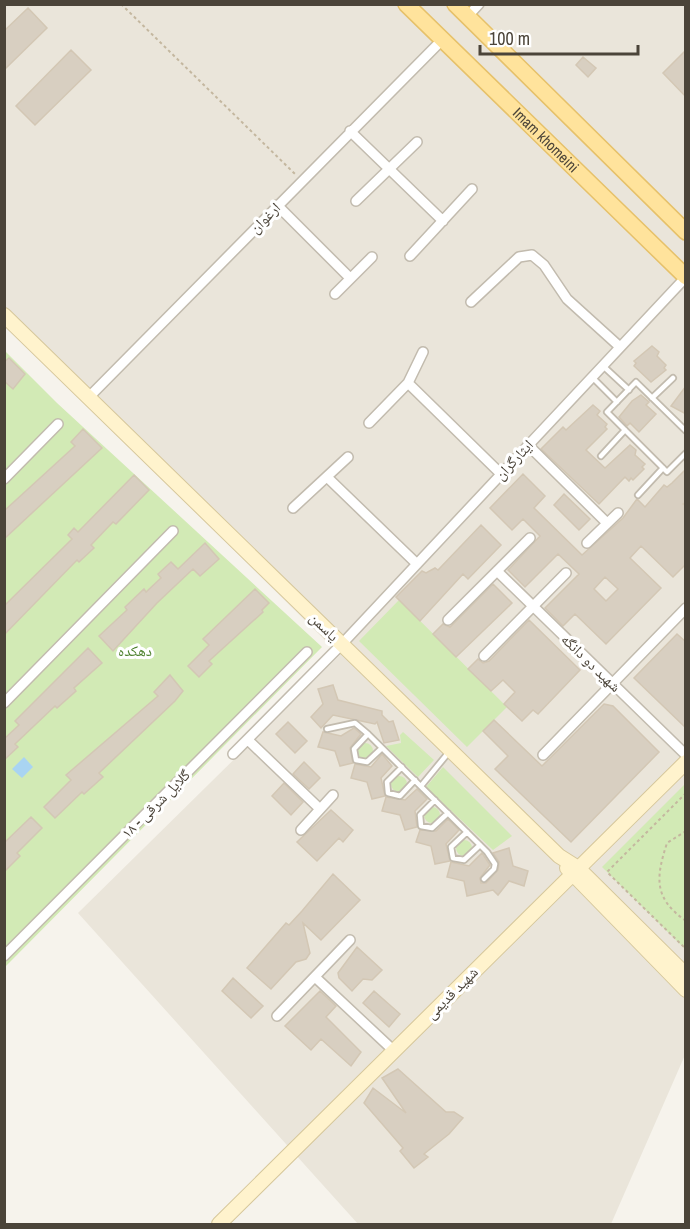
<svg xmlns="http://www.w3.org/2000/svg" width="690" height="1229" viewBox="0 0 690 1229" font-family="'Archivo Narrow','Noto Naskh Arabic',sans-serif">
  <style>
    .residential { fill: #eae5da }
    .green { fill: #d2eab5 }
    .water { fill: #a9d4f2 }
    .building { fill: #d8cfc1; stroke: #d3c7b4; stroke-width: 1.5; fill-rule: evenodd }
    .lines { fill: none; stroke-linecap: round; stroke-linejoin: round }
    .lane-casing { stroke: #c2bbae; stroke-width: 8 }
    .street-casing { stroke: #c2bbae; stroke-width: 12 }
    .secondary-casing { stroke: #d6c79b; stroke-width: 16 }
    .primary-casing { stroke: #e6c16a; stroke-width: 18 }
    .path { stroke: #c4b79f; stroke-width: 2; stroke-dasharray: 3 3; stroke-linecap: butt }
    .lane { stroke: #fff; stroke-width: 4.5 }
    .street { stroke: #fff; stroke-width: 9 }
    .secondary { stroke: #fff3cd; stroke-width: 14 }
    .primary { stroke: #ffe39c; stroke-width: 15 }
    .labels { text-anchor: middle; stroke-width: 6; stroke-linejoin: round; paint-order: stroke }
    .street-label { font-size: 15px; fill: #4b4439; stroke: #fff }
    .park-label { font-size: 15px; fill: #4a7f2a; stroke: #fff }
  </style>
  <rect width="100%" height="100%" fill="#f6f3ec"/>
  <path class="residential" d="M4,5h681v1050l-74,169h-253l-280,-311 262,-258 -335,-331z"/>
  <path class="green" d="M4,350l53,53 265,244 -317,320z
    M399,600l108,107 -40,40 -108,-106z
    M403,732l31,28 -16,17 -32,-31 15,-3 -1,-8z
    M357 751a8 8 0 1 1 16 0a8 8 0 1 1-16 0Z
    M443,767l69,69 -19,14 -67,-63z
    M391 784a8 8 0 1 1 16 0a8 8 0 1 1-16 0Z
    M685,784v165l-83,-82z
    M424 815a8 8 0 1 1 16 0a8 8 0 1 1-16 0Z
    M456 848a8 8 0 1 1 16 0a8 8 0 1 1-16 0Z"/>
  <path class="water" d="M24,757l9,10 -11,11 -10,-9z"/>
  <path class="building" d="M28,8l19,20 -43,42v-39z
    M71,50l20,20 -56,55 -19,-19z
    M686,50v47l-23,-24z
    M583,57l13,11 -8,9 -12,-12z
    M652,346l7,6 -2,4 9,9 -2,3 2,2 -15,12 -17,-16 2,-3 -2,-2z
    M9,358l16,16 -12,15 -9,-8v-19z
    M686,386v28l-15,-8z
    M641,395l8,7 -3,3 10,9 -17,18 -9,-9 -3,3 -8,-9 13,-16z
    M593,405l7,6 -3,4 10,9 -2,3 2,2 -21,21 19,18 25,-23 6,5 -1,5 10,9 -3,3 2,2 -11,11 -2,-2 -2,3 -4,-4 -26,27 -58,-55 22,-22 3,3z
    M83,429l19,19 -98,91v-28l71,-65 -4,-4z
    M686,469v33l-3,2 3,2v58l-13,13 -32,-31 -11,12 31,30 -55,56 -31,-30 -12,12 -18,-18 34,-34 -21,-20 -33,33 -17,-17 32,-34 -17,-17 -11,11 -22,-22 33,-34 22,22 -11,12 48,47 41,-37 14,-19 8,8 19,-22 3,2 5,-4zM605,577l13,12 -12,12 -12,-12z
    M134,475l15,15 -33,34 -3,-2 -22,23 3,3 -15,14 -2,-2 -73,75v-29l68,-67 -4,-4 6,-7 4,4z
    M564,494l26,25 -11,11 -25,-25z
    M481,525l20,20 -33,34 -5,-5 -43,47 -24,-24 26,-26 4,2 9,-5 3,2z
    M205,543l14,16 -19,17 -7,-7 -36,34 -44,48 -14,-15 28,-26 -2,-3 19,-18 2,3 15,-14 -3,-4 13,-12 7,7z
    M493,584l19,19 -56,54 -23,-23 10,-10 7,3z
    M255,589l14,14 -7,7 1,2 -54,49 3,3 -13,13 -11,-11 21,-21 -6,-6z
    M529,620l51,50 -42,44 -5,-4 -11,11 -18,-17 11,-12 -12,-12 -12,11 -23,-22 10,-10 5,4 6,-2z
    M677,634l9,8v86l-52,-50z
    M88,648l14,15 -28,25 2,3 -19,17 -2,-2 -40,38 3,3 -14,13v-21l15,-14 -4,-4z
    M170,675l13,16 -8,10 -76,72 4,4 -19,17 -2,-2 -27,26 -11,-11 27,-27 -5,-5 92,-79 -4,-4z
    M333,685l5,15 44,11v4l7,7 4,-1 6,19 -15,3 -7,-21 -2,2 -42,-9 -12,13 -10,-11 12,-13 -5,-15z
    M604,704l9,2 46,46 -88,90 -76,-73 13,-13 -25,-25 11,-11 48,46z
    M288,722l19,19 -12,12 -19,-19z
    M354,728l7,6 -11,14 3,15 -13,3 -5,-15 -17,-4 5,-15 18,4z
    M382,754l10,12 -11,12 4,18 -13,3 -5,-17 -16,-4 4,-14 16,3z
    M304,762l16,16 -11,11 -16,-15z
    M284,783l19,19 -12,13 -19,-19z
    M417,789l10,10 -12,12 2,16 -12,3 -5,-15 -18,-4 4,-14 19,3z
    M331,810l22,20 -10,12 -4,-4 -22,23 -20,-19z
    M31,817l11,11 -25,25 3,3 -16,16v-29z
    M448,819l11,11 -13,14 4,17 -15,3 -4,-18 -15,-4 4,-12 16,1z
    M509,848l4,18 15,5 -4,15 -15,-5 -11,14 -5,-5 -26,6 -3,-15 -17,-4 4,-15 18,4 13,-13 8,12 -10,13 1,5h5l12,-13 1,-8 -6,-9z
    M333,874l27,26 -39,40 -18,-17 7,30 -4,6 -10,3 -25,27 -24,-21 39,-45 3,2 13,-14z
    M357,947l25,23 -10,10 -9,-1 -11,12 -13,-13 -1,-5z
    M233,978l30,28 -12,12 -29,-27z
    M320,991l16,15 -10,11 35,35 -10,14 -30,-27 -10,11 -26,-24z
    M374,991l26,23 -11,13 -26,-24z
    M398,1069l48,43h8l9,6 -14,16 -25,20 4,3 -14,11 -14,-17 3,-3 -39,-45 9,-15 33,25 -24,-35z"/>
  <g class="lines">
    <g class="lane-casing">
      <path id="lane" d="M602,365l27,25
        M592,377l25,25
        M652,398l21,-20
        M686,431l-50,-49 -29,30 60,60 19,-19
        M601,456l24,-26
        M638,495l25,-27
        M327,729l28,-6 13,11 119,118 8,12 -1,5 -10,10
        M368,734l-14,15 2,11 11,2 15,-14
        M402,767l-15,15 1,11 12,3 15,-16
        M421,786l28,-34
        M435,800l-15,15 1,11 11,2 16,-15
        M467,832l-16,15 2,11 11,2 16,-15"/>
    </g>
    <g class="street-casing">
      <path id="street" d="M467,17l12,-13
        M350,131l93,90
        M356,201l61,-59
        M277,205l73,73
        M410,256l62,-67
        M335,294l37,-37
        M471,302l48,-45 13,-2 12,10 23,34 53,48
        M423,352l-15,31 93,91
        M89,397l353,-357
        M369,423l39,-40
        M528,445l79,78
        M327,477l90,87
        M4,479l54,-55
        M293,508l55,-51
        M587,543l31,-30
        M497,571l189,184
        M448,620l82,-82
        M484,656l82,-83
        M4,703l169,-172
        M248,740l72,69
        M233,754l109,-110 344,-367
        M543,755l143,-147
        M301,830l32,-35
        M4,956l303,-304
        M315,977l79,74
        M277,1016l73,-76"/>
    </g>
    <g class="secondary-casing">
      <path id="secondary" d="M4,315l555,541 19,12 108,107
        M567,868l119,122
        M219,1224l467,-462"/>
    </g>
    <g class="primary-casing">
      <g id="primary">
        <path id="s1" d="M406,4l280,273"/>
        <path d="M455,4l231,228"/>
      </g>
    </g>
    <path class="path" d="M121,4l174,170
      M686,793l-79,79 79,77
      M686,831l-19,12c-11,34 -14,55 19,78"/>
    <use href="#lane" class="lane"/>
    <use href="#street" class="street"/>
    <use href="#secondary" class="secondary"/>
    <use href="#primary" class="primary"/>
  </g>
  <g class="labels">
    <g class="street-label">
      <text dy="5" stroke="none"><textPath href="#s1" startOffset="195">Imam khomeini</textPath></text>
      <text transform="translate(265 218) rotate(-45)" y="5">ارغوان</text>
      <text transform="translate(514 460) rotate(-47)" y="5">ایثارگران</text>
      <text transform="translate(324 627) rotate(44)" y="5">یاسمن</text>
      <text transform="translate(591 663) rotate(44)" y="5">شهید دو دانگه</text>
      <text transform="translate(156 804) rotate(-45)" y="5">گلایل شرقی - ۱۸</text>
      <text transform="translate(452 993) rotate(-45)" y="5">شهید قدیمی</text>
    </g>
    <g class="park-label">
      <text x="135" y="656">دهکده</text>
    </g>
  </g>
  <rect width="690" height="1229" fill="none" stroke="#4b4439" stroke-width="12"/>
  <path d="M480 45v9h158v-9" fill="none" stroke="#4b4439" stroke-width="3"/>
  <text x="489" y="45" font-size="18" fill="#4b4439" stroke="#ffffff" stroke-width="4.5" paint-order="stroke">100 m</text>
</svg>
